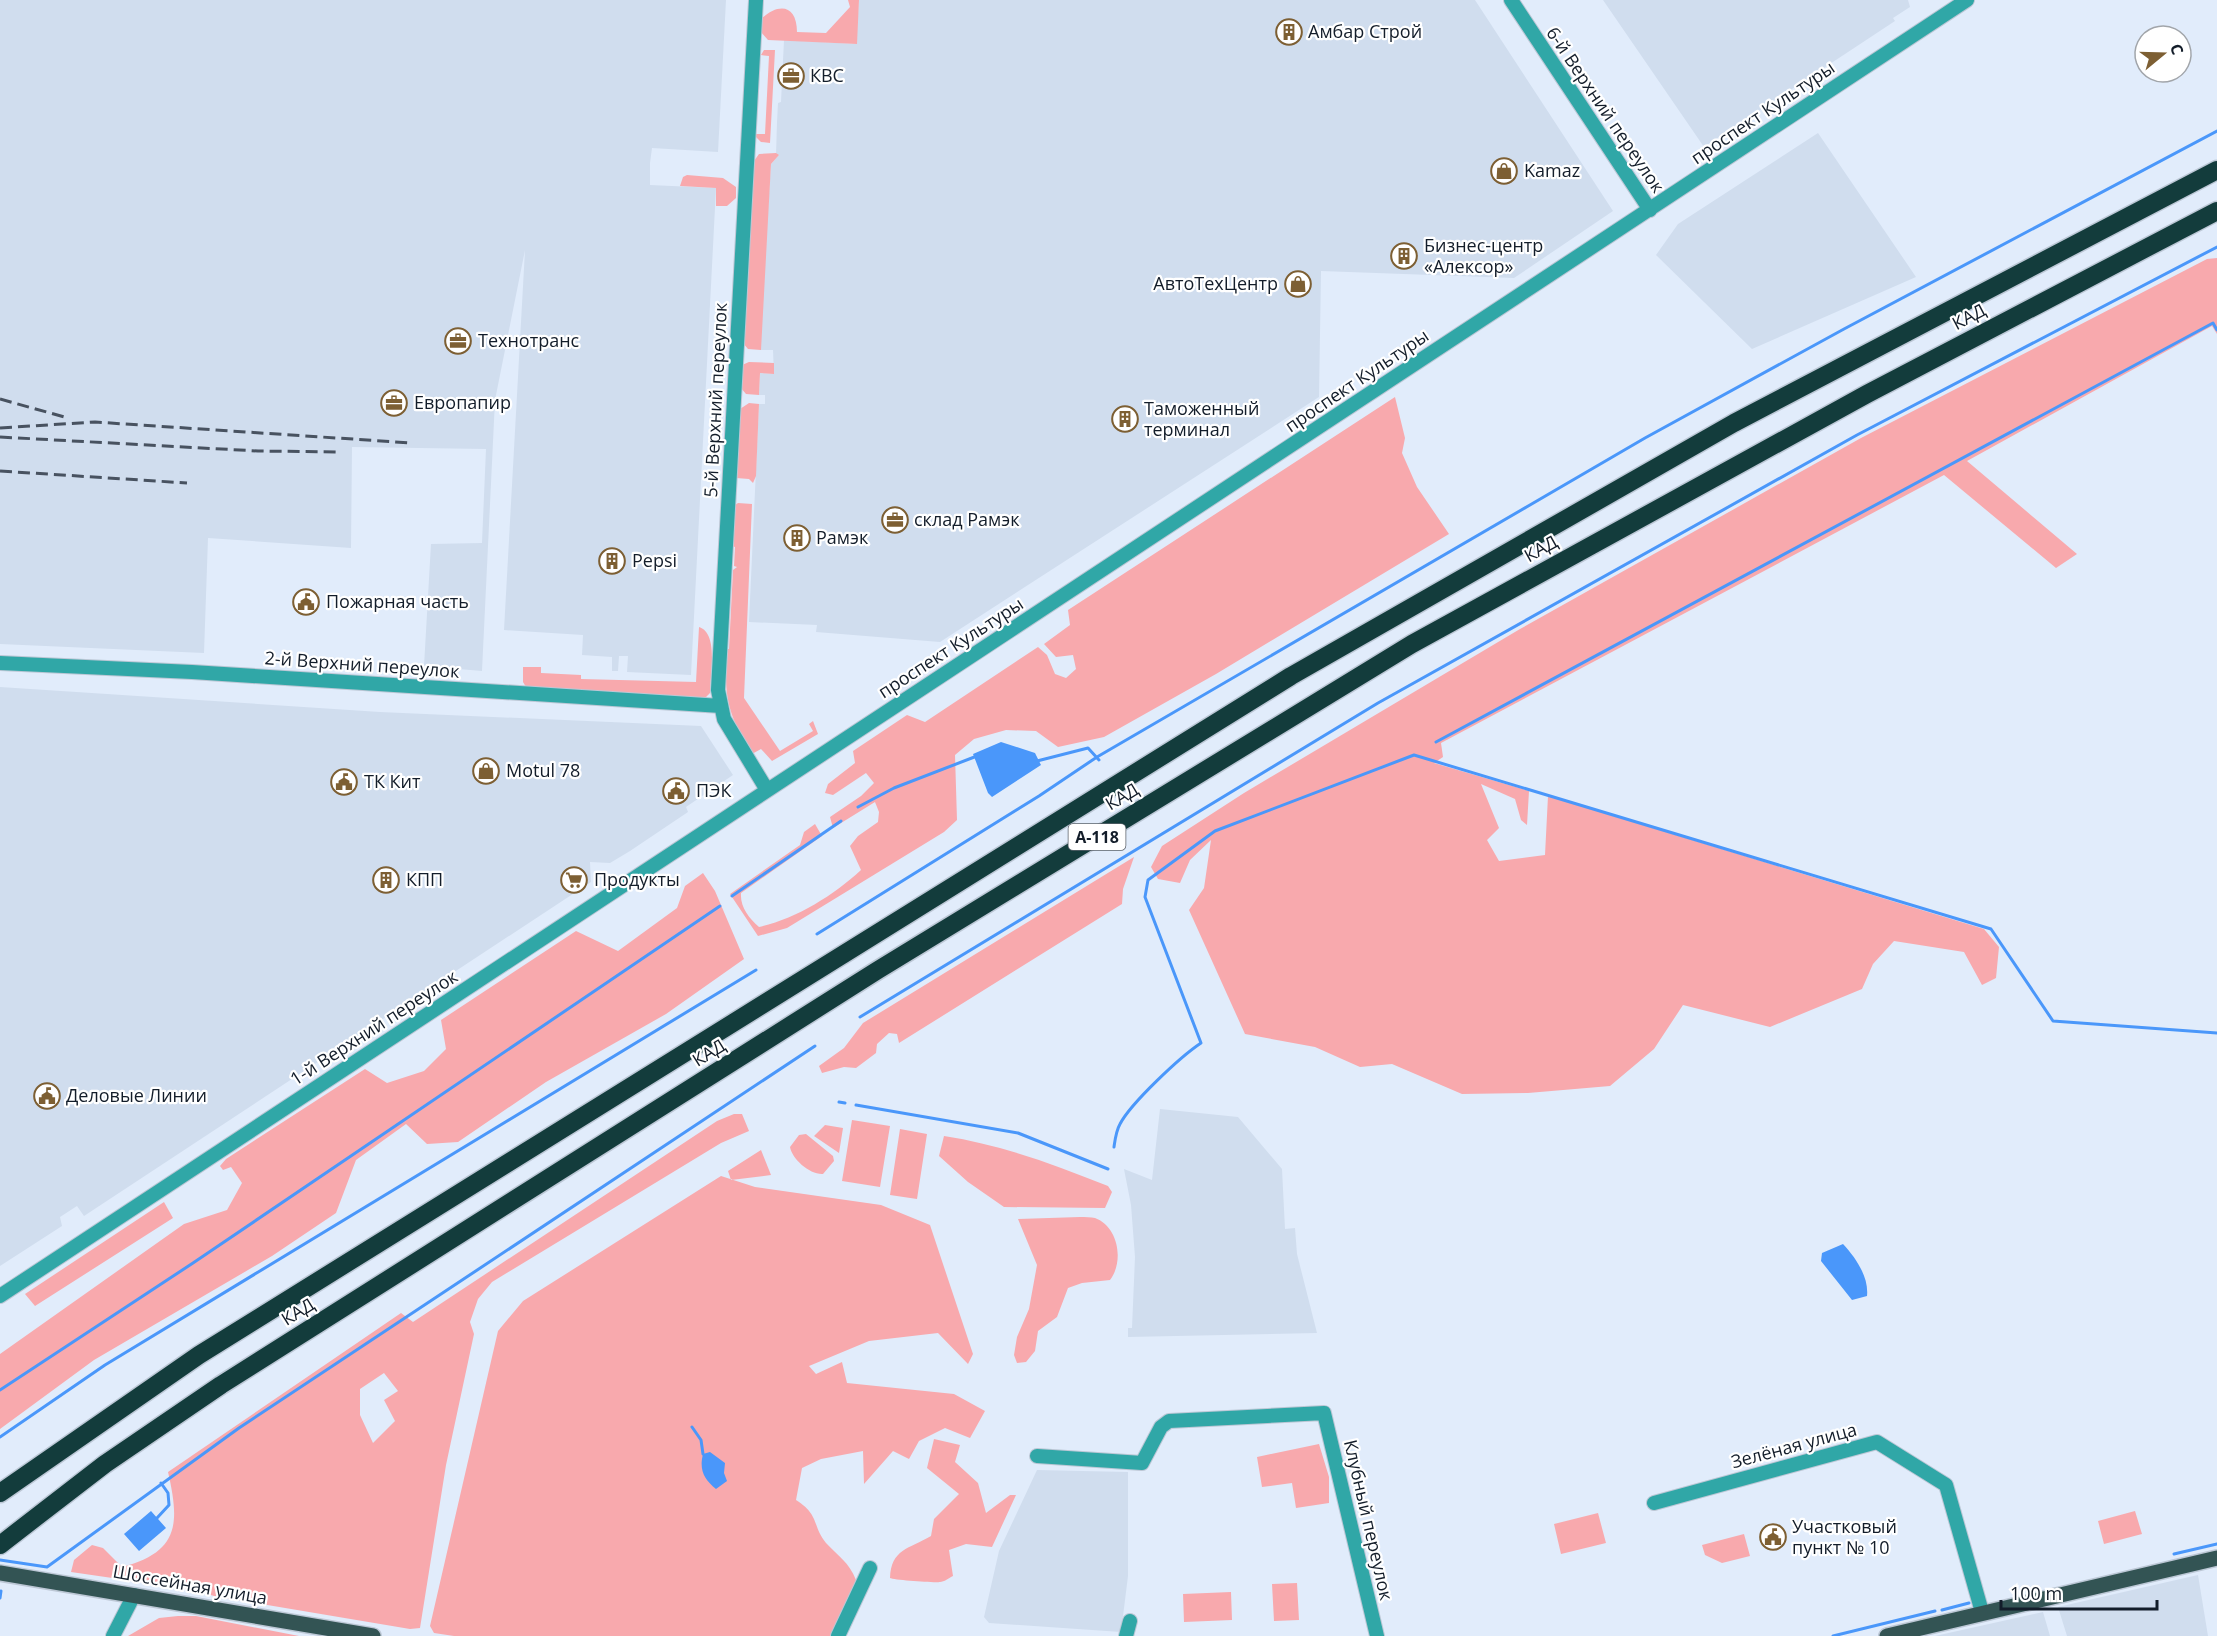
<svg xmlns="http://www.w3.org/2000/svg" width="2217" height="1636" viewBox="0 0 2217 1636" font-family="'Open Sans',sans-serif">
  <style>
    .built { fill: #d0ddee }
    .green { fill: #f8a9ad; fill-rule: evenodd }
    .water { fill: #4a97fa }
    .lines { fill: none; stroke-linecap: round; stroke-linejoin: round }
    .stream { stroke: #4a97fa; stroke-width: 3 }
    .minor-casing { stroke: #bcc7d5; stroke-width: 16 }
    .major-casing { stroke: #bcc7d5; stroke-width: 18 }
    .highway-casing { stroke: #bcc7d5; stroke-width: 21 }
    .minor { stroke: #30a7a7; stroke-width: 14 }
    .major { stroke: #335454; stroke-width: 15 }
    .highway { stroke: #133c3c; stroke-width: 18 }
    .rail { stroke: #485260; stroke-width: 3; stroke-dasharray: 12 6; stroke-linecap: butt }
    .labels { text-anchor: middle; stroke-width: 4.5; stroke-linejoin: round; paint-order: stroke }
    .shield { fill: #fff; stroke: #5a616a; stroke-width: 1.5 }
    .shield-label { font-size: 16px; font-weight: bold; fill: #131d2a }
    .poi-label { font-size: 18px; fill: #131d2a; stroke: #fff; text-anchor: start }
    .street-label { font-size: 18px; fill: #131d2a; stroke: #fff }
  </style>
  <rect width="100%" height="100%" fill="#e1ecfb"/>
  <path class="built" d="M0,0h726l-8,152 -66,-4 -2,15v22l66,3 -25,487 -64,-3 1,-16h-9l-1,15h-6v-14l-30,-2 1,-20 -79,-5 21,-380 -30,150 -13,271 -58,-5 7,-122 51,-1 4,-94 -134,-2 -1,101 -143,-10 -4,115 -204,-9z
    M859,0h616l138,211 -99,67 -193,-7 -2,126 -379,245 -124,-10 1,-7 -68,-3 10,-218h6v-9h-6l1,-22 14,1 -1,-24h-12l-2,-7 12,-179 8,-9h-3l1,-33 1,-19 3,-1 3,-62 72,4z
    M1603,0h305l2,7 -17,11 2,3 -191,126z
    M1818,133l98,144 -164,72 -96,-94 22,-31z
    M0,687l380,25 321,14 32,49 -47,32 2,5 -58,39 -20,12 -20,-1 1,20 -507,334 -7,-10 -17,11 2,9 -62,40z
    M1160,1109l78,8 44,52 3,60 10,-1 2,26 20,79 -189,4v-9h4l3,-71 -4,-52 -7,-36 28,11z
    M1037,1470l91,2v104l-7,56 -132,-9 -5,-6 15,-66z
    M2198,1575l10,61h-141l-9,-29z
    M2043,1612l7,24h-115z"/>
  <path class="green" d="M848,0h11l-2,44 -89,-4 -7,-8v-13c18,-17 36,-14 36,13l29,1 24,-26z
    M764,50h11l-5,93 -9,-1 -5,-5v-3h9l4,-78 -8,-1z
    M776,153l3,2 -8,9 -10,186 -13,-1 -5,-6 11,-182 5,-7z
    M687,175l36,3 13,9v11l-9,8h-11v-18l-36,-2 3,-9z
    M2217,258v76l-5,-8 -245,135 110,93 -21,14 -112,-93 -503,268 2,14 -9,6 95,28 -2,34 -6,-5 -6,-21 -34,-15 18,44 -12,12 12,21 46,-6 3,-59 436,133 15,18 -3,31 -14,7 -18,-33 -70,-11 -21,23 -11,25 -92,38 -87,-22 -29,44 -44,37 -82,7 -66,1 -70,-30 -32,3 -45,-20 -70,-13 -56,-124 15,-22 7,-48 -21,20 -10,23 -22,-4 -7,-12 11,-21 82,-53 276,-164 341,-191 346,-179z
    M749,362l25,1v11l-14,-1 -1,22 -13,-1 -5,-6 1,-23z
    M1395,397l10,41 -3,15 15,34 32,47 -233,140 -112,63 -46,10 -22,-16 -30,-1 -32,9 -19,16 2,65 -13,12 -157,96 -29,8 -28,-42 70,-49 4,-13 11,-8 7,12 -81,57c-1,14 8,25 18,34 36,-8 74,-31 102,-57l-11,-24 8,-10 20,-14 1,-10 -4,-10 -42,26 -3,-11 31,-21 13,-13 -8,-10 -33,22 -8,-2 3,-9 27,-21 -2,-12 54,-36 18,7 113,-75 9,8 8,19 11,4 10,-9 -3,-14 -17,2 -12,-13 26,-19 -2,-15z
    M749,403l10,1 -3,72 -3,7 -4,-4 -13,-1 4,-69z
    M738,503l14,1 -8,194 36,53 33,-20 -4,-7 4,-3 5,13 -46,27 -11,-12 -9,5c-26,-43 -27,-56 -26,-105h3l4,-79 4,-3 -3,-1 1,-19 -3,-1 3,-41z
    M699,627c20,6 11,49 11,66l-6,6 -178,-12 -3,-5v-15h18v6l40,2v4l115,3z
    M1134,857l-11,32 -1,15 -223,139 -2,-9 -8,-1 -12,11 -1,9 -20,15 -12,-1 -22,6 -3,-7 25,-18 19,-25z
    M703,873l12,18 29,68 -78,55 -120,68 -88,60 -31,2 -21,-20 -50,36 -20,53 -64,43 -178,104 -94,69v-75l184,-130 43,-14 15,-27 -11,-16 -8,3 -3,-4 6,-7 139,-90 22,14 37,-12 22,-22 -5,-29 135,-89 42,20 59,-43 8,-22z
    M734,1114h8l7,17 -28,12 -229,139 -14,17 -8,23 4,12 -28,131 -26,163 -10,1 -196,-33 -19,-6 -124,-18 3,-12 18,-15 11,3 19,19c57,-15 58,-43 46,-95l233,-159 12,9 304,-201zM384,1373l14,18 -14,9 11,21 -22,22 -13,-28v-26z
    M852,1120l38,6 -10,61 -38,-6z
    M825,1125l18,3 -4,25 -25,-17z
    M900,1129l27,5 -10,65 -27,-4z
    M806,1134l27,22 1,5 -11,13c-13,1 -31,-15 -33,-27l9,-12z
    M944,1136c58,9 109,28 164,50l4,6 -7,16 -101,-1 -36,-25 -29,-26z
    M761,1150l10,25 -40,5 -3,-9z
    M721,1176l34,11 126,18 49,20 43,129 -5,10 -30,-31 -69,8 -60,25 7,8 26,-12 5,21 107,11 31,17 -15,27 -25,-10 -26,13 -10,18 -16,-8 -29,33 -1,-33 -42,8 -19,9 -6,32c24,15 16,26 30,43 12,13 23,19 30,37l-25,56h-377l-20,-3 -4,-7 68,-295 25,-30z
    M164,1202l9,16 -138,88 -10,-12z
    M1080,1217c5,0 11,0 15,1 24,9 29,44 15,62l-28,3 -14,5 -11,29 -19,14 -3,20 -9,11 -9,1 -3,-8 3,-18 12,-28 8,-44 -19,-46z
    M934,1439l26,6 -5,17 23,21 8,30 24,-18h6l-24,52 -26,-3 -17,6 4,26c-4,2 -9,6 -13,6 -5,1 -46,-2 -50,-4 1,-29 19,-29 41,-42l3,-17 25,-25 -32,-26z
    M1319,1444l10,33v26l-33,5 -4,-25 -30,4 -5,-30z
    M2135,1511l7,23 -38,10 -6,-23z
    M1598,1513l8,30 -45,11 -7,-30z
    M1744,1534l6,22 -28,7 -17,-8 -3,-10z
    M1297,1583l2,37 -25,1 -2,-37z
    M1231,1592l1,28 -48,2 -1,-28z
    M178,1616h18l103,20h-171l31,-18z"/>
  <path class="water" d="M1001,742l34,11 6,12 -49,32 -4,-4 -15,-39z
    M1843,1244c13,14 26,33 24,52l-15,4 -31,-39 1,-8z
    M710,1452l15,11 -1,10 3,8 -11,8c-12,-10 -17,-19 -13,-35z
    M151,1511l15,17 -27,23 -15,-17z"/>
  <g class="lines">
    <path class="stream" d="M1436,742l777,-419 4,7
      M1037,761l51,-13 11,12
      M858,807l36,-19 83,-32
      M732,896l109,-75
      M817,934l222,-138 58,-39 548,-319 199,-109 373,-198
      M860,1017l518,-314 479,-268 360,-188
      M839,1102l6,1
      M856,1105l162,28 90,36
      M1114,1147c1,-7 2,-16 6,-23 11,-21 60,-67 81,-81l-56,-146 3,-17 67,-49 199,-76 577,174 62,92 164,12
      M0,1390l193,-127 527,-357
      M692,1427l9,13 2,14
      M0,1437l105,-72 651,-395
      M157,1518l12,-13 -1,-12 -7,-10
      M2174,1554l43,-10
      M0,1560l47,7 192,-139 576,-382
      M0,1598l1,-7
      M1942,1610l27,-7
      M1833,1636l102,-25"/>
    <g class="minor-casing">
      <path id="minor" d="M756,0l-38,690 6,29 43,71
        M1511,0l139,210
        M0,663l192,9 529,34
        M0,1296l1967,-1296
        M1037,1456l105,7 19,-36 8,-6 155,-8 53,223
        M1654,1503l223,-61 69,43 36,127
        M113,1636l21,-41
        M838,1636l32,-68
        M1126,1636l4,-15"/>
    </g>
    <g class="major-casing">
      <path id="major" d="M0,1573l373,63
        M1887,1636l330,-78"/>
    </g>
    <g class="highway-casing">
      <path id="highway" d="M0,1493l199,-138 1092,-679 443,-253 483,-253
        M0,1545l105,-81 116,-79 657,-415 534,-326 455,-250 350,-183"/>
    </g>
    <use href="#minor" class="minor"/>
    <use href="#major" class="major"/>
    <use href="#highway" class="highway"/>
    <path class="rail" d="M0,399l68,19
      M0,428l95,-6 317,21
      M0,437l258,14 82,1
      M0,471l187,12"/>
  </g>
  <defs>
    <g id="building-ring" transform="scale(1.35)"><circle r="9.5" fill="#fff" stroke="#7d5f33" stroke-width="1.5"/><path d="M-4-6H4V6H1V3H-1V6H-4ZM-2.5-4.3h1.7v1.8h-1.7ZM.8-4.3h1.7v1.8H.8ZM-2.5-1h1.7V.8h-1.7ZM.8-1h1.7V.8H.8Z" fill="#7d5f33"/></g>
    <g id="office-ring" transform="scale(1.35)"><circle r="9.5" fill="#fff" stroke="#7d5f33" stroke-width="1.5"/><path d="M-6-3h4V-5.5h4V-3h4V5H-6ZM-1-4.5V-3h2v-1.5ZM-6 0V1H6V0Z" fill="#7d5f33"/></g>
    <g id="shop-ring" transform="scale(1.35)"><circle r="9.5" fill="#fff" stroke="#7d5f33" stroke-width="1.5"/><path d="M-5-2.5h2.3a2.7 3.5 0 0 1 5.4 0H5L5.5 6h-11ZM-1.5-2.5h3a1.5 2.3 0 0 0-3 0Z" fill="#7d5f33"/></g>
    <g id="civic-ring" transform="scale(1.35)"><circle r="9.5" fill="#fff" stroke="#7d5f33" stroke-width="1.5"/><path d="M-.6-6.5H3V-4.5H.6V-3L4-1V1h2V6H-6V1h2V-1L-.6-3ZM-1.2 2.5V6h2.4V2.5Z" fill="#7d5f33"/></g>
    <g id="supermarket-ring" transform="scale(1.35)"><circle r="9.5" fill="#fff" stroke="#7d5f33" stroke-width="1.5"/><path d="M-6-5.5h2.5l.6 2H6L4.5 2H-2.5L-4.4-4H-6ZM-1.5 3.2a1.3 1.3 0 1 0 .1 0ZM3 3.2a1.3 1.3 0 1 0 .1 0Z" fill="#7d5f33"/></g>
  </defs>
  <g fill-rule="evenodd">
    <use href="#building-ring" x="1289" y="32"/>
    <use href="#office-ring" x="791" y="76"/>
    <use href="#shop-ring" x="1504" y="171"/>
    <use href="#building-ring" x="1404" y="256"/>
    <use href="#shop-ring" x="1298" y="284"/>
    <use href="#office-ring" x="458" y="341"/>
    <use href="#office-ring" x="394" y="403"/>
    <use href="#building-ring" x="1125" y="419"/>
    <use href="#office-ring" x="895" y="520"/>
    <use href="#building-ring" x="797" y="538"/>
    <use href="#building-ring" x="612" y="561"/>
    <use href="#civic-ring" x="306" y="602"/>
    <use href="#shop-ring" x="486" y="771"/>
    <use href="#civic-ring" x="344" y="782"/>
    <use href="#civic-ring" x="676" y="791"/>
    <use href="#building-ring" x="386" y="880"/>
    <use href="#supermarket-ring" x="574" y="880"/>
    <use href="#civic-ring" x="47" y="1096"/>
    <use href="#civic-ring" x="1773" y="1537"/>
  </g>
  <g class="labels">
    <rect class="shield" x="1068.5" y="824" width="57" height="26" rx="4.5"/>
    <g class="shield-label">
      <text x="1097" y="843">А-118</text>
    </g>
    <g class="poi-label">
      <text x="1308" y="38">Амбар Строй</text>
      <text x="810" y="82">КВС</text>
      <text x="1524" y="177">Kamaz</text>
      <text x="1424" y="252">Бизнес-центр<tspan x="1424" dy="21">«Алексор»</tspan></text>
      <text x="1278" y="290" text-anchor="end">АвтоТехЦентр</text>
      <text x="478" y="347">Технотранс</text>
      <text x="414" y="409">Европапир</text>
      <text x="1144" y="415">Таможенный<tspan x="1144" dy="21">терминал</tspan></text>
      <text x="914" y="526">склад Рамэк</text>
      <text x="816" y="544">Рамэк</text>
      <text x="632" y="567">Pepsi</text>
      <text x="326" y="608">Пожарная часть</text>
      <text x="506" y="777">Motul 78</text>
      <text x="364" y="788">ТК Кит</text>
      <text x="696" y="797">ПЭК</text>
      <text x="406" y="886">КПП</text>
      <text x="594" y="886">Продукты</text>
      <text x="66" y="1102">Деловые Линии</text>
      <text x="1792" y="1533">Участковый<tspan x="1792" dy="21">пункт № 10</tspan></text>
    </g>
    <g class="street-label">
      <text transform="translate(1605 110) rotate(56)" y="6">6-й Верхний переулок</text>
      <text transform="translate(1763 113) rotate(-34)" y="6">проспект Культуры</text>
      <text transform="translate(1969 317) rotate(-28)" y="6">КАД</text>
      <text transform="translate(1357 381) rotate(-34)" y="6">проспект Культуры</text>
      <text transform="translate(716 400) rotate(-87)" y="6">5-й Верхний переулок</text>
      <text transform="translate(1541 549) rotate(-29)" y="6">КАД</text>
      <text transform="translate(951 648) rotate(-33)" y="6">проспект Культуры</text>
      <text transform="translate(362 665) rotate(4)" y="6">2-й Верхний переулок</text>
      <text transform="translate(1122 797) rotate(-31)" y="6">КАД</text>
      <text transform="translate(374 1028) rotate(-33)" y="6">1-й Верхний переулок</text>
      <text transform="translate(709 1053) rotate(-32)" y="6">КАД</text>
      <text transform="translate(298 1312) rotate(-32)" y="6">КАД</text>
      <text transform="translate(1794 1446) rotate(-15)" y="6">Зелёная улица</text>
      <text transform="translate(1368 1520) rotate(77)" y="6">Клубный переулок</text>
      <text transform="translate(190 1585) rotate(10)" y="6">Шоссейная улица</text>
    </g>
  </g>
  <g transform="translate(2163 54) rotate(71)"><circle r="28" fill="#ffffff" stroke="#a1a5aa" stroke-width="1.5"/>
  <path d="M0-4.5L10 22L0 15L-10 22Z" fill="#7d5f33"/>
  <text y="-9" font-size="16" font-weight="bold" text-anchor="middle" fill="#131d2a">С</text>
  </g>
  <path d="M2001 1600v9h156v-9" fill="none" stroke="#131d2a" stroke-width="3"/>
  <text x="2010" y="1600" font-size="18" fill="#131d2a" stroke="#ffffff" stroke-width="4.5" paint-order="stroke">100 m</text>
</svg>
